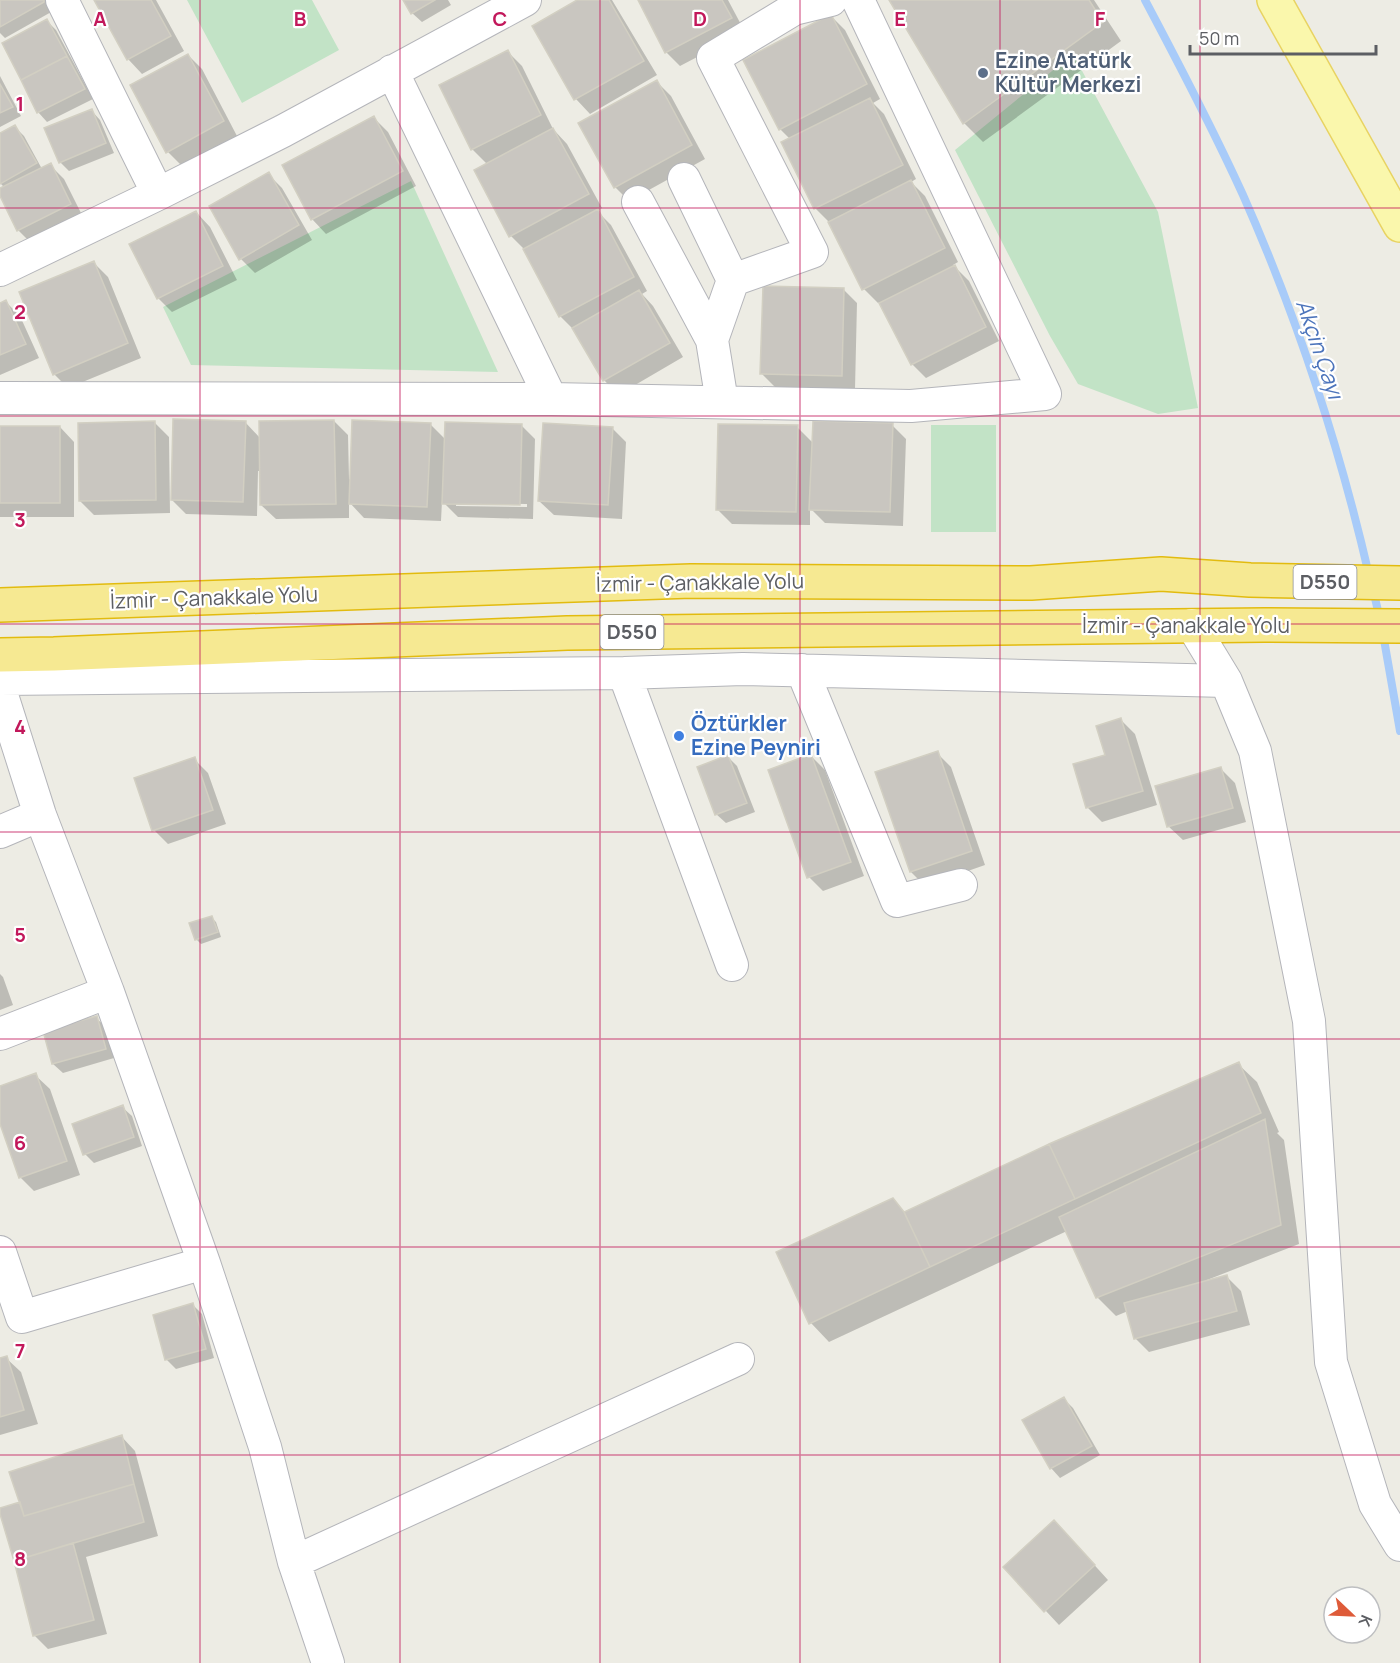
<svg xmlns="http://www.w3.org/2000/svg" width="1400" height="1663" viewBox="0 0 1400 1663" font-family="Manrope,sans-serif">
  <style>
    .green { fill: #c2e3c6 }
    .shadow { fill: #0003; fill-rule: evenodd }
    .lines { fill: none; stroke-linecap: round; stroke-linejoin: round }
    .stream { stroke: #a8cbf9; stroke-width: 8 }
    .building { fill: #c9c6c0; stroke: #d2cfc2; stroke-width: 1.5 }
    .minor-casing { stroke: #b4b5ba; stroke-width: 34 }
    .major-casing { stroke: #e8d362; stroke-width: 36 }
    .highway-casing { stroke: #e2bb0f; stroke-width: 36 }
    .minor { stroke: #fff; stroke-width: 32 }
    .major { stroke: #faf7ac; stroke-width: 33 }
    .highway { stroke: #f6e992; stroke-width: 33 }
    .grid { fill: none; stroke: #c2185b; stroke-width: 1.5; stroke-opacity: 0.55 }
    .service-dot { fill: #5c6f8a; stroke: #fff; stroke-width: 2 }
    .shop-dot { fill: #3f7fe0; stroke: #fff; stroke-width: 2 }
    .labels { text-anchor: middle; stroke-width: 4.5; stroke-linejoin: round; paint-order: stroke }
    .shield { fill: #fff; stroke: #8d8e92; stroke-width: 1.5 }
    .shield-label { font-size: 20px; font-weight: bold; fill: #5c5e63 }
    .service-label { font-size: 21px; font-weight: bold; fill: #4e5e75; stroke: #fff; text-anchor: start }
    .street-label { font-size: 21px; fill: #5c5e63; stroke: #fff }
    .shop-label { font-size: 21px; font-weight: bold; fill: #366cbe; stroke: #fff; text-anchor: start }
    .water-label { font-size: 22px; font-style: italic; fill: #4c74bb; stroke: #fff }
    .grid-label { font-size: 20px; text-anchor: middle; font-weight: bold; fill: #c2185b; stroke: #fff; stroke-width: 4.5; stroke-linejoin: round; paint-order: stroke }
  </style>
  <rect width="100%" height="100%" fill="#edece4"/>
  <path class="green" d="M187,0h125l27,50 -97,53z
    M1073,54l85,158 40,196 -40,6 -80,-30 -28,-48 -95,-186z
    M411,181l87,191 -307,-7 -28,-58z
    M996,425v107h-65v-107z"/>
  <path class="shadow" d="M0,0h47l6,11 -48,27 -5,-5z
    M96,0h60l28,51 -42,23 -14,-15z
    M405,0h43l3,5 -29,17 -10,-9z
    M580,0h32l45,75 -67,39 -14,-15 -42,-72z
    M639,0h89l17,32 -65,34 -14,-14z
    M890,0h204l27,41 -138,101 -19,-19z
    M831,16l14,14 35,69 -7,4 11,11 32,65 -5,3 14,14 33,66 -5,3 16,16 30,60 -73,37 -14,-14 -32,-62 -2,1 -14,-14 -34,-66 -15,-15 -32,-65 7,-4 -10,-10z
    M47,21l9,9 37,69 -46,23 -9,-10z
    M508,52l14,14 31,63 14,15 35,64 -5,3 14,14 36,66 -5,3 11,12 30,51 -65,38 -14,-15 -30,-50 -14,-14 -35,-66 -14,-14 -23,-71 -16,-16z
    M188,55l14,14 35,67 -55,30 -14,-14z
    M0,76l21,40 -21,11z
    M657,82l14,14 34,63 -76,42 -14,-14z
    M91,110l9,10 14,33 -45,18 -9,-9z
    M374,118l14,14 28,54 -90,48 -14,-15 -28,-53z
    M15,127l9,9 18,33 8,-4 14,14 20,40 -52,25 -14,-14 -18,-37v-4l4,-2 -4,-4v-48z
    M268,174l14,14 30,52 -57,33 -14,-14z
    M196,212l14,15 27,53 -65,32 -14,-14z
    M94,263l14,14 33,81 -73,30 -14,-14z
    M843,289l14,14 -2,86 -79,-1 -14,-14z
    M6,302l14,14 19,42 -39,17v-71z
    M334,421l14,14 1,44 2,1 79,-56 16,16 75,-15 14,14 -2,80 -75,-2 -16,-16 -1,20 -77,-3 -15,-16v16l-73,1 -15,-14v-34h-3l-1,45 -71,-2 -14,-14 73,-78 15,16zM456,503l71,1v3l-71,-1z
    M155,423l14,14 1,76 -76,2 -14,-14z
    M892,425l14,14 -3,87 -78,-3 -15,-15v17l-78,-1 -14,-14 79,-83 16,16z
    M0,427h60l14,15v75h-74z
    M612,428l14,14 -4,77 -68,-4 -15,-14z
    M1121,720l14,14 22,71 -55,17 -14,-14 -13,-43 32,-10z
    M937,753l14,14 34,98 -60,21 -14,-14 -34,-99z
    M811,756l14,14 39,106 -41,15 -14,-14z
    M728,757l9,9 18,46 -29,11 -10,-9z
    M194,759l14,14 18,51 -58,20 -14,-14z
    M1221,769l14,14 11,39 -63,18 -15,-14z
    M211,917l5,5 5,15 -20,7 -4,-4 -6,-16z
    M0,974l3,3 10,28 -13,5z
    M96,1018l10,9 8,31 -51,15 -10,-9 -8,-32z
    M1238,1064l19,18 22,50 -2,1 7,7 15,104 -92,36 1,2 19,-5 14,14 9,34 -101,27 -14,-14 -7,-27 -12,5 -19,-19 -30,-66 -238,111 -18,-19 81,-123 13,13z
    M35,1075l15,14 30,86 -46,16 -14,-14 -20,-57v-33z
    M122,1107l10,9 10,30 -48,17 -9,-9z
    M193,1305l9,9 12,44 -38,11 -10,-10z
    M6,1358l15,14 17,52 -38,11v-75z
    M1064,1399l9,9 27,47 -40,23 -9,-10z
    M121,1436l14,15 23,85 -72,21 21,77 -59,15 -14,-14 -12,-132z
    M1068,1536l40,44 -49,45 -54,-58z"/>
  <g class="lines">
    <path class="stream" d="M1145,0c34,64 68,129 98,195 54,122 96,250 126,380
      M1373,590l7,29
      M1383,634l17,97"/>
  </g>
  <path class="building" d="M0,0h44v2l-44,25z
    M94,0h57l20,36 -44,24z
    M403,0h32l-24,14z
    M577,0h32l35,61 -70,39 -42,-74z
    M638,0h84l10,18 -67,35z
    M889,0h200l14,22 -140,102z
    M831,14l36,70 -88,46 -36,-70z
    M47,19l20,37 -46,24 -19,-37z
    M508,50l33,65 -70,35 -32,-65z
    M188,54l36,67 -58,32 -36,-68z
    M67,56l18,33 -48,24 -16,-33z
    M657,80l35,65 -78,43 -36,-65z
    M0,84l13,23 -13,6z
    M870,98l33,67 -89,44 -33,-67z
    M92,109l14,34 -47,20 -15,-35z
    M374,116l29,55 -92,49 -29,-55z
    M15,125l22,38 -37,21v-51z
    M553,128l36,66 -80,43 -35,-67z
    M51,163l20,41 -54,27 -17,-35v-8z
    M269,172l30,53 -60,35 -30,-54z
    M911,180l34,68 -83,42 -34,-68z
    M598,209l36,68 -75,40 -36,-68z
    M196,211l27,55 -66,33 -28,-55z
    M94,261l34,82 -75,32 -34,-83z
    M955,265l31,62 -75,38 -32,-62z
    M763,286l81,2 -2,88 -82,-2z
    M639,290l31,53 -67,38 -31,-53z
    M6,300l20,44 -26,11v-52z
    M173,419l73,2 -3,81 -72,-2z
    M334,420l2,84 -76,1 -1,-84z
    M352,420l79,3 -4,84 -78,-3z
    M155,421l1,79 -77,1 -1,-78z
    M813,421l80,2 -3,89 -81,-2z
    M445,422l77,2 -2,81 -78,-1z
    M543,423l70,4 -5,78 -70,-4z
    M718,424l80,1 -2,87 -80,-2z
    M0,426h60v77h-60z
    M1121,718l22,73 -57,17 -13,-44 32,-9 -9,-29z
    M938,751l34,100 -62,21 -35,-100z
    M811,754l40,108 -44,16 -39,-108z
    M728,755l19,48 -32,12 -18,-48z
    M195,757l18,53 -61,21 -18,-53z
    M1221,767l12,41 -66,19 -12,-41z
    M212,916l6,16 -23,8 -6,-17z
    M97,1016l9,33 -54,15 -9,-33z
    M1239,1062l22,51 -186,86 -26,-55z
    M36,1073l31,88 -48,17 -19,-54v-38z
    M123,1105l11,32 -51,18 -11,-31z
    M1265,1119l16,106 -185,73 -37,-81z
    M1049,1144l26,55 -145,68 -26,-55z
    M893,1198l11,14 26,55 -121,57 -33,-72z
    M1227,1275l10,36 -103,28 -10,-36z
    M193,1303l13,46 -41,11 -12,-45z
    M7,1356l17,54 -24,7v-59z
    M1064,1397l28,49 -42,23 -28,-49z
    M122,1435l12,49 -110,32 -15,-44z
    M134,1484l10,38 -130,39 -14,-47v-6l20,-6 4,14z
    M1054,1520l41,45 -51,47 -41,-45z
    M73,1543l21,77 -61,16 -19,-75z"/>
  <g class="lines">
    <g class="minor-casing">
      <path id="minor" d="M62,0l96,194
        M392,71l159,328
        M684,179l49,101
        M638,202l74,138
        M0,270l158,-76 125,-63 242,-131
        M0,398l551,1 360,7 134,-12 -187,-394
        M722,402l-10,-62 21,-60 79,-28 -99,-194 81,-49 37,-9
        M1192,625l34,56 29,70 54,270 22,341 44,142 25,41
        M802,670l95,231 64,-16
        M624,673l108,292
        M0,679l624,-6 119,-4 483,12
        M0,689l40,126 68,177 96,271 61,184 29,115 34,101
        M0,832l40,-17
        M0,1034l108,-42
        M0,1252l22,65 182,-54
        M294,1562l444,-203"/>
    </g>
    <g class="major-casing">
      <path id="major" d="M1274,0l126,225"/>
    </g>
    <g class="highway-casing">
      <path id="highway" d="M0,605l691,-24 340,2 130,-9 89,6 150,3
        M0,655l54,-1 513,-21 697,-8 136,1"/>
    </g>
    <use href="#minor" class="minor"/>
    <use href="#major" class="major"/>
    <use href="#highway" class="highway"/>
  </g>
  <path class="grid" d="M200,0v1663M400,0v1663M600,0v1663M800,0v1663M1000,0v1663M1200,0v1663M0,208h1400M0,416h1400M0,624h1400M0,832h1400M0,1039h1400M0,1247h1400M0,1455h1400"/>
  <circle class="service-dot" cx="983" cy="73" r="6"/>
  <circle class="shop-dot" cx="679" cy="736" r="6"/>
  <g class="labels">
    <g class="shield">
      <rect x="1293.5" y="565" width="63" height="34" rx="4.5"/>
      <rect x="600.5" y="615" width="63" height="34" rx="4.5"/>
    </g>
    <g class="shield-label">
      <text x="1325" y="589">D550</text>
      <text x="632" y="639">D550</text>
    </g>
    <g class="service-label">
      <text x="995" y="68">Ezine Atatürk<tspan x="995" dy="24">Kültür Merkezi</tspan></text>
    </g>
    <g class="street-label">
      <text transform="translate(700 583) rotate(-1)" y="7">İzmir - Çanakkale Yolu</text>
      <text transform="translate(214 598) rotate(-2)" y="7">İzmir - Çanakkale Yolu</text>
      <text x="1186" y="633">İzmir - Çanakkale Yolu</text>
    </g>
    <g class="shop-label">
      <text x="691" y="731">Öztürkler<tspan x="691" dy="24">Ezine Peyniri</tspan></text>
    </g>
    <g class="water-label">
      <text transform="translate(1320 349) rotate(71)" y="8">Akçin Çayı</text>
    </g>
  </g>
  <g class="grid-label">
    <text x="100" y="26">A</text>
    <text x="300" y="26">B</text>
    <text x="500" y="26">C</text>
    <text x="700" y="26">D</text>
    <text x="900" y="26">E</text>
    <text x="1100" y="26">F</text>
    <text x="20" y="111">1</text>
    <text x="20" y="319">2</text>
    <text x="20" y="527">3</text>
    <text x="20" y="734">4</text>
    <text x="20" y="942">5</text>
    <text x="20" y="1150">6</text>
    <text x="20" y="1358">7</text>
    <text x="20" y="1566">8</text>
  </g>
  <g transform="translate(1352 1615) rotate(113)"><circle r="28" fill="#ffffff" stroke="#bebfc1" stroke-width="1.5"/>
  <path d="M0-4.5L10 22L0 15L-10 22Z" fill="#de5b39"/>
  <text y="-9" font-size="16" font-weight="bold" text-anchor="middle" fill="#5c5e63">K</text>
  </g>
  <path d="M1190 45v9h186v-9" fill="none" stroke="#5c5e63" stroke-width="3"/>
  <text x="1199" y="45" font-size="18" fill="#5c5e63" stroke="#ffffff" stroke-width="4.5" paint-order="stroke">50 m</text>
</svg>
